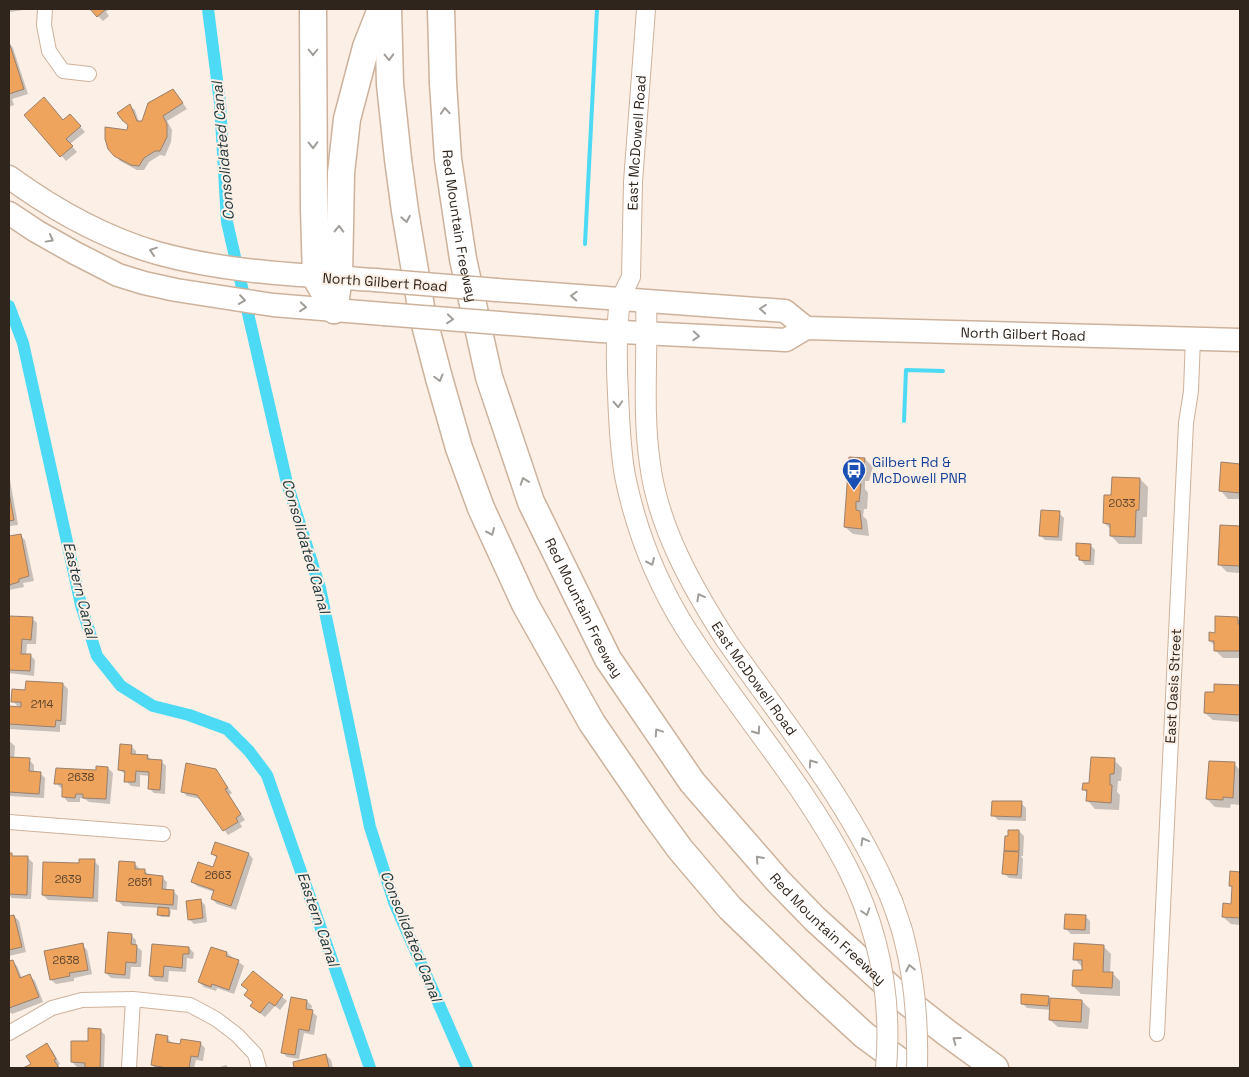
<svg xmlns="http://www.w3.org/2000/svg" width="1249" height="1077" viewBox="0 0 1249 1077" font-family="'Space Grotesk',sans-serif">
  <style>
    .shadow { fill: #0003 }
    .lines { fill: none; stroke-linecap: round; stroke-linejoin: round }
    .stream { stroke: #4ddaf4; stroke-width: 4 }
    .canal { stroke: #4ddaf4; stroke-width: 12 }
    .building { fill: #efa45e; stroke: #9a806b }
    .minor-casing { stroke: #cdb29b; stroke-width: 16 }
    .tertiary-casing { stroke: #cdb29b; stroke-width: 20 }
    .secondary-casing { stroke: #cdb29b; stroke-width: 22 }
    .primary-casing { stroke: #cdb29b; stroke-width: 25 }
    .motorway-casing { stroke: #cdb29b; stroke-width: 29 }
    .minor { stroke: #fff; stroke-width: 14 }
    .tertiary { stroke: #fff; stroke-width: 18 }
    .secondary { stroke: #fff; stroke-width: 20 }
    .primary { stroke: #fff; stroke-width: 22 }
    .motorway { stroke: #fff; stroke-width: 26 }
    .secondary-bridge-casing { stroke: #cdb29b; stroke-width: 22; stroke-linecap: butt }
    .primary-bridge-casing { stroke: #cdb29b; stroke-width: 25; stroke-linecap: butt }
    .secondary-bridge { stroke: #fff; stroke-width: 20 }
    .primary-bridge { stroke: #fff; stroke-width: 22 }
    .oneway { stroke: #a19d99 }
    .labels { text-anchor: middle; stroke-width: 4; stroke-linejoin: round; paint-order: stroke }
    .number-label { font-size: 11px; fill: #5f452c }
    .street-label { font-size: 14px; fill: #2f251c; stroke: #fbefe6 }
    .transit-label { font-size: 14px; fill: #164399; stroke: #fbefe6; text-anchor: start }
    .water-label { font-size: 15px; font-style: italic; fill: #21393e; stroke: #fbefe6 }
  </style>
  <rect width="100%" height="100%" fill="#fbefe6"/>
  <path class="shadow" d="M9,9h21l-20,3z
    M91,9h18l-3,3 3,4 -6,5z
    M9,43l4,5 15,46 -16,5 2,6 -5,2z
    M177,95l10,14 -20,12 5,9 -1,12 -6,14 -5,-1 -11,7 -5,8h-7l-17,-9 -5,-6 13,-24 2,-25 5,4 4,12h4z
    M26,115l38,6h11l10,11 -15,12 7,8 -11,9z
    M850,458l15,1 8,8 -4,14h-4v8l3,4 -1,16h-3l-1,7 4,4 2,16 -16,-2 -8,-7z
    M1222,464l18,1v34h-12l-7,-8z
    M9,474l9,51 -9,1z
    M1140,479l8,8 -1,30h-4l-1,27h-23l-8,-8v-7l-7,-6 8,-26z
    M1059,513l5,5 -2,23 -17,-1 -5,-5z
    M1221,526l19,1v46l-13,-1 -7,-7z
    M20,535l5,5 9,41 -11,2 1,4 -15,3v-53z
    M1090,545l5,5 -1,15h-9l-8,-10z
    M9,617l23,1 5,5 -1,21h-9l-1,11h4l5,5 -1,16 -25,-3z
    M1237,618l3,3v37h-17l-8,-8v-4l-5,-5 6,-7z
    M63,684l5,5 -2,36h-6v7l-51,-3v-22l10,1 -6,-7 14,-10z
    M1215,685l25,1v36l-27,-2 -8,-7 10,-20z
    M9,741l6,5 -1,13 15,1 5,5v8h6l5,5 -1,20 -35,-2z
    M131,746l5,5v4l11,1 5,4 9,1 5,5 -1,28 -11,-1 -5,-5 1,-12 -10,-1v12l-9,-1 -5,-5v-6l-6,-5z
    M1114,760l8,8 -1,13h-3l-1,11 3,3 -1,15 -24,-1 -7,-8v-7l-4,-4z
    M1234,764l6,6v35l-9,-1 -1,4 -15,-1 -8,-8z
    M108,768l5,5 -3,31 -21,-2 -4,-3 -5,-1v4h-12l-5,-6v-8h-2l-5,-5z
    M215,770l17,23 -3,2 16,25 -5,3 2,4 -14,8 -27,-36 -14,-3 -5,-5z
    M1021,803l5,5v13l-28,-1 -5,-5z
    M1019,831l5,5 -1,20h-2l2,3 -1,20 -13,-1 -5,-5 2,-35h3z
    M9,854l5,3 14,1 5,5 -2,36 -19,-1 -3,-3z
    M213,854h36l4,5 -17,51 -19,-6 -5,-5 2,-7 -17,-6 -5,-4 22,-13 4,-10z
    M94,861l5,5 -1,36 -50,-2 -5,-5 37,-31z
    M134,863l5,5v2l6,1 5,5 12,1 5,5 -1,9h7l5,5 -1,14 -9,-1 3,2 -1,6h-9l-2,-2v-7l-36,-2 -5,-5z
    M1231,872l9,1v52l-9,-1 -8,-7 9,-12 1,-16 -3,-4z
    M200,900l5,5 2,17 -13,2 -5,-5z
    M14,916l5,5 7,31 -17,4v-39z
    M1085,916l5,5v13h-19l-5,-5z
    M131,935l5,5v6l6,5 -1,16h-10l-1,12 -19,-1 -5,-5z
    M82,945l5,5 5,24 -18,4v3l-18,3 -5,-4z
    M1103,946l8,8 -1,19 3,1 7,7v15l-39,-2 -8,-8 10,-15 -1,-4 -7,-8z
    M189,948l5,5 -1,6 -6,-1 -1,14 -17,-1 -1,11 -13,-1 -5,-5z
    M227,953l17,13 -10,28 -17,-6 -1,3 -12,-4 -5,-5z
    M12,961l5,5 5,12 8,-2 5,5 8,21 -31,12 -3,-3v-49z
    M253,972l34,29 -7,9 -5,-4 -10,11 -8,-6 -3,-8z
    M1049,997l1,2 32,2 8,8 -2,20 -30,-2 -8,-7 1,-10 -24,-2 -5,-5z
    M307,1001l5,5 -1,5 6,5 -3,19 -10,-2 -5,26 -12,-2 -5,-5z
    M100,1030l5,5 -1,33 -27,-1 -5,-5z
    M167,1037l5,7 9,2 19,-3 5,5 -2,13 -7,-1 -2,8h-39l-3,-3z
    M47,1045l5,5 8,14 -2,2 2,2h-35l7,-4z
    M326,1055l5,5 2,8h-37l-2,-5z
    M226,1065l3,3h-12z"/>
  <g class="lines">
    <path class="stream" d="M585,244l12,-235
      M904,421l2,-51 37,1"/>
    <path class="canal" d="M208,9l12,94 7,119 60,261 33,105 50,239 24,75 73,166
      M9,306l14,37 58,262 16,51 24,30 32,20 36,9 38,14 22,22 18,24 103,293"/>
  </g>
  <path class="building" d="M90,9h14l1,1 -8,7z
    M9,42l15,47 -15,5z
    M173,89l10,14 -20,13 4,8v13l-7,14h-5l-11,7 -5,8 -8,-1 -17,-9 -6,-7 -3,-10v-12l22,3 1,-5 -6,-5 -5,-7 13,-9 7,17h5l6,-18z
    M44,97l19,23 7,-6 11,12 -15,13 7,7 -13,11 -36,-42z
    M849,457l16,1 -3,16h-4l-1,9 4,1 -2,18 -3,-1v9l4,1 2,18 -18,-2z
    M1221,462l19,2v29l-21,-2z
    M1112,477l28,1 -1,32h-3l-1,27 -25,-1v-12l-7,-1 1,-28h7z
    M9,492l5,28 -5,1z
    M1041,510l19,1 -2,26 -19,-1z
    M1220,525l20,1v40l-22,-1z
    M21,534l8,42 -10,3v3l-10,3v-49z
    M1076,543l15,1 -1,17 -11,-1v-4h-3z
    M9,616l24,1 -2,23 -9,-1 -1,15h10l-1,17 -21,-1z
    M1215,616l23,1v7h2v27h-26v-10h-5v-9l6,1z
    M26,681l37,2 -2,38 -5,-1 -1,7 -46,-3v-18l12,1v-5h-10l1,-13 13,1z
    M1214,684l26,1v30l-36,-2 1,-21h9z
    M120,744l12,1 -1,9 17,1 -1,4 15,1 -2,30 -12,-1 1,-17 -13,-1 -1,11h-11l1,-11 -7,-1z
    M9,757l21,1 -1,13 12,1 -2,22 -30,-2z
    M1091,757l24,1 -1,16h-4v11h2l-1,18 -25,-2 1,-11h-5l1,-7h6z
    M1209,761l26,1 -2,36 -10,-1v3l-17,-1z
    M186,763l30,6 12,19 -3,1 16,25 -5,4 2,4 -15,9 -26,-36 -16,-3z
    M96,766l12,1 -2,32 -23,-1v-4h-7l-1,4 -13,-1v-13h-8l2,-16 40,2z
    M992,801h30l-1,16 -30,-1z
    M1008,830h11v21h-15l1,-15h3z
    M215,842l34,11 -18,53 -20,-7 3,-9 -23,-8 7,-20 15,5 4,-11 -6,-2z
    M1004,851l15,1 -2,23 -15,-1z
    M9,853h3v3h16l-1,39 -18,-1z
    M79,859h16l-2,39 -51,-3 1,-33 36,1z
    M119,861l16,1v7h10v5l18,2 -1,13 12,1 -1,15 -57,-4z
    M1230,871l10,1v46l-18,-1 1,-14 8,1 1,-18h-3z
    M201,899l2,19 -15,2 -2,-19z
    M158,907l11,1v8l-12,-1z
    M1065,914l21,1 -1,15 -21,-1z
    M14,915l8,32 -13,3v-34z
    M108,932l24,2 -1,10 6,1 -1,18 -10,-1 -1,13 -20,-2z
    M83,943l5,27 -19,3 1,3 -20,4 -6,-29z
    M1074,943l30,2 -1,27h10l-1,16 -40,-2 1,-16h9v-10h-9z
    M152,944l37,3v7h-6l-1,14 -18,-2 -1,11 -14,-1z
    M211,947l16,5 -1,4 13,4 -10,30 -17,-6 -1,3 -13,-5z
    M13,960l7,18 10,-4 9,23 -30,11v-47z
    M253,971l30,24 -8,11 -6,-4 -9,11 -10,-7 3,-4 -9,-7 4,-5 -7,-5z
    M1021,994l28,2 -1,10 -27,-2z
    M291,997l16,3 -1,9 7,1 -4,21 -10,-2 -4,26 -14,-2z
    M1050,998l32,2 -1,22 -32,-2z
    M88,1028l13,1 -1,39h-15v-5l-14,-1v-21h17z
    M156,1034l12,2 -1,6 13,2 1,-5 20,3 -3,15 -7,-1 -2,12h-22l-16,-3z
    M47,1043l9,16 -2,1 5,8h-36l8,-4 -5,-8z
    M326,1054l3,14h-35l-1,-6z"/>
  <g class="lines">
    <g class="minor-casing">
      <path id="minor" d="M45,9l-1,16 5,26 14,20 26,3
        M9,822l154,12
        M9,1033l43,-25 30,-8 51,-1 57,6 26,14 21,16 18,19 4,14
        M1157,1034l29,-611 5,-32 2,-53
        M129,1068l4,-69"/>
    </g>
    <g class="tertiary-casing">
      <g id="tertiary">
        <path id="s1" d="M620,299l11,-22 2,-95 13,-173"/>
      </g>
    </g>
    <g class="secondary-casing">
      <g id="secondary">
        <path d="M620,299c-4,33 -4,61 -2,94 1,28 2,55 7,83 11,54 32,107 61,153 52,81 117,153 161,238"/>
        <path id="s2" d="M646,300c2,55 -4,110 4,164 8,63 42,123 76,176 59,84 126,165 166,261"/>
      </g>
    </g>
    <g class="primary-casing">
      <g id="primary">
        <path d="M9,177c44,32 96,61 148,76 72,20 145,22 218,27"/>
        <path d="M9,213l27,18 39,22 43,22 26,8 32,7 97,15 111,9"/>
        <path d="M497,290l288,21 21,17"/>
        <path id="s3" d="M537,326l64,5 185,9 20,-12 434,12"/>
      </g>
    </g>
    <g class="motorway-casing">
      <g id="motorway">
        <path d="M313,9l1,200 2,69 18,32"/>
        <path d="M388,9l2,75 8,75 7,52 17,102 17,65 20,70 22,60 44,96 67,119 61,89 27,37 50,59 84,81 50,46 45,33"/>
        <path id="s4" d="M441,9l2,74 5,76 15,100 26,118 42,125 77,157 84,123 86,99 37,38 81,74 51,40 48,35"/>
        <path d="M334,310l5,-32 2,-105 6,-54 19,-72 15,-38"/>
      </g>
    </g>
    <use href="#minor" class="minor"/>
    <use href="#tertiary" class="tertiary"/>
    <use href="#secondary" class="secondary"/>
    <use href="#primary" class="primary"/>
    <use href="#motorway" class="motorway"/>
    <g class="secondary-bridge-casing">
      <path id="secondary-bridge" d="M847,867c32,63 45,131 39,201
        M892,901c4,12 9,24 12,37 11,42 14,87 13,130"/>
    </g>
    <g class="primary-bridge-casing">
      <path id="primary-bridge" d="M375,280l122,10
        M384,314l153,12"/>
    </g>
    <use href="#secondary-bridge" class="secondary-bridge"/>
    <use href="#primary-bridge" class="primary-bridge"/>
  </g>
  <defs><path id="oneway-chevron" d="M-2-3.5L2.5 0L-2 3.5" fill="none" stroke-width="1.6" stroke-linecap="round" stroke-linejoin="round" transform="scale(1.25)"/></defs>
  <g class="oneway">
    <use href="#oneway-chevron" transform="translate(313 52) rotate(90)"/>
    <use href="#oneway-chevron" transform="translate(389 57) rotate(88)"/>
    <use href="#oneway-chevron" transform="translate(445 111) rotate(-94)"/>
    <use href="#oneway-chevron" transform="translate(313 145) rotate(89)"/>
    <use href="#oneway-chevron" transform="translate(406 219) rotate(80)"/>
    <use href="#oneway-chevron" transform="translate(339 229) rotate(-89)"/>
    <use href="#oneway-chevron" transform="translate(50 239) rotate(29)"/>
    <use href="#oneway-chevron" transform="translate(153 251) rotate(-162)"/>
    <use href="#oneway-chevron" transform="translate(574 296) rotate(-177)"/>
    <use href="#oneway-chevron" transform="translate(242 300) rotate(8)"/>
    <use href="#oneway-chevron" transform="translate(303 307) rotate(5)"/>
    <use href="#oneway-chevron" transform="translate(763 309) rotate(-176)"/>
    <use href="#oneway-chevron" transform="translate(450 319) rotate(5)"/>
    <use href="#oneway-chevron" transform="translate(696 336) rotate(3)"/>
    <use href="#oneway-chevron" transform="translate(439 378) rotate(75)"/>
    <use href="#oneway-chevron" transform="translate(618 404) rotate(87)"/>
    <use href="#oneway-chevron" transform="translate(524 481) rotate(-109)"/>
    <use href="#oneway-chevron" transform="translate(491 532) rotate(66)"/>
    <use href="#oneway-chevron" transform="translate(651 562) rotate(66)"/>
    <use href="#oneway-chevron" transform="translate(700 597) rotate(-119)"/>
    <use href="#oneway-chevron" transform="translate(757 731) rotate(55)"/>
    <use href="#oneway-chevron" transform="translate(658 732) rotate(-124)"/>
    <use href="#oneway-chevron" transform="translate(812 763) rotate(-125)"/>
    <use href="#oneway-chevron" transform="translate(864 841) rotate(-119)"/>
    <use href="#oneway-chevron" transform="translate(759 859) rotate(-132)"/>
    <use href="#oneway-chevron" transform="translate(866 912) rotate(72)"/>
    <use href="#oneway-chevron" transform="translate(910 968) rotate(-101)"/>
    <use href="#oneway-chevron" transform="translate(956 1040) rotate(-144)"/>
  </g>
  <defs>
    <g id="bus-pin" transform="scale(1.25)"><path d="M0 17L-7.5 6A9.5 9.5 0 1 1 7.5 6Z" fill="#1a4fb4" stroke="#fbefe6"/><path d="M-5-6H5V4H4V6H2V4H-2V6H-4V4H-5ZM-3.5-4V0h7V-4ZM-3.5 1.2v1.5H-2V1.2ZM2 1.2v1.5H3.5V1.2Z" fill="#fff"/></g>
  </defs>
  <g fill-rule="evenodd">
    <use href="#bus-pin" x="854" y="470"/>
  </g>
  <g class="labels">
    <g class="number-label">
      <text x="1122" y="507">2033</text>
      <text x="42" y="708">2114</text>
      <text x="81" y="781">2638</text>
      <text x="218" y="879">2663</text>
      <text x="68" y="883">2639</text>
      <text x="140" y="886">2651</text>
      <text x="66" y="964">2638</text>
    </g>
    <g class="street-label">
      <text dy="5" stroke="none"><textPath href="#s1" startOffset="159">East McDowell Road</textPath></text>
      <text dy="5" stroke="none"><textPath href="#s4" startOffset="218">Red Mountain Freeway</textPath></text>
      <text transform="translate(385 282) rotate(4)" y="5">North Gilbert Road</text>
      <text dy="5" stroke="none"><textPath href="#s3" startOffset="490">North Gilbert Road</textPath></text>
      <text dy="5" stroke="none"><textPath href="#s4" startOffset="622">Red Mountain Freeway</textPath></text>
      <text dy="5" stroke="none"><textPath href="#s2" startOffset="405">East McDowell Road</textPath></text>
      <text transform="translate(1173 686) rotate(-87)" y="5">East Oasis Street</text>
      <text dy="5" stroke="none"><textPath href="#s4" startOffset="1028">Red Mountain Freeway</textPath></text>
    </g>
    <g class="transit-label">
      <text x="872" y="467">Gilbert Rd &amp;<tspan x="872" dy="16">McDowell PNR</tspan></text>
    </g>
    <g class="water-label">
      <text transform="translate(223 151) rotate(-95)" y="5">Consolidated Canal</text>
      <text transform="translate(306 546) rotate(74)" y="5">Consolidated Canal</text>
      <text transform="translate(80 590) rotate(76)" y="5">Eastern Canal</text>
      <text transform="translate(318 919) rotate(71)" y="5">Eastern Canal</text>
      <text transform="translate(411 936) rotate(68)" y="5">Consolidated Canal</text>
    </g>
  </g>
  <rect width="1249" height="1077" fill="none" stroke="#2f251c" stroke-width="20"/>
</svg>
